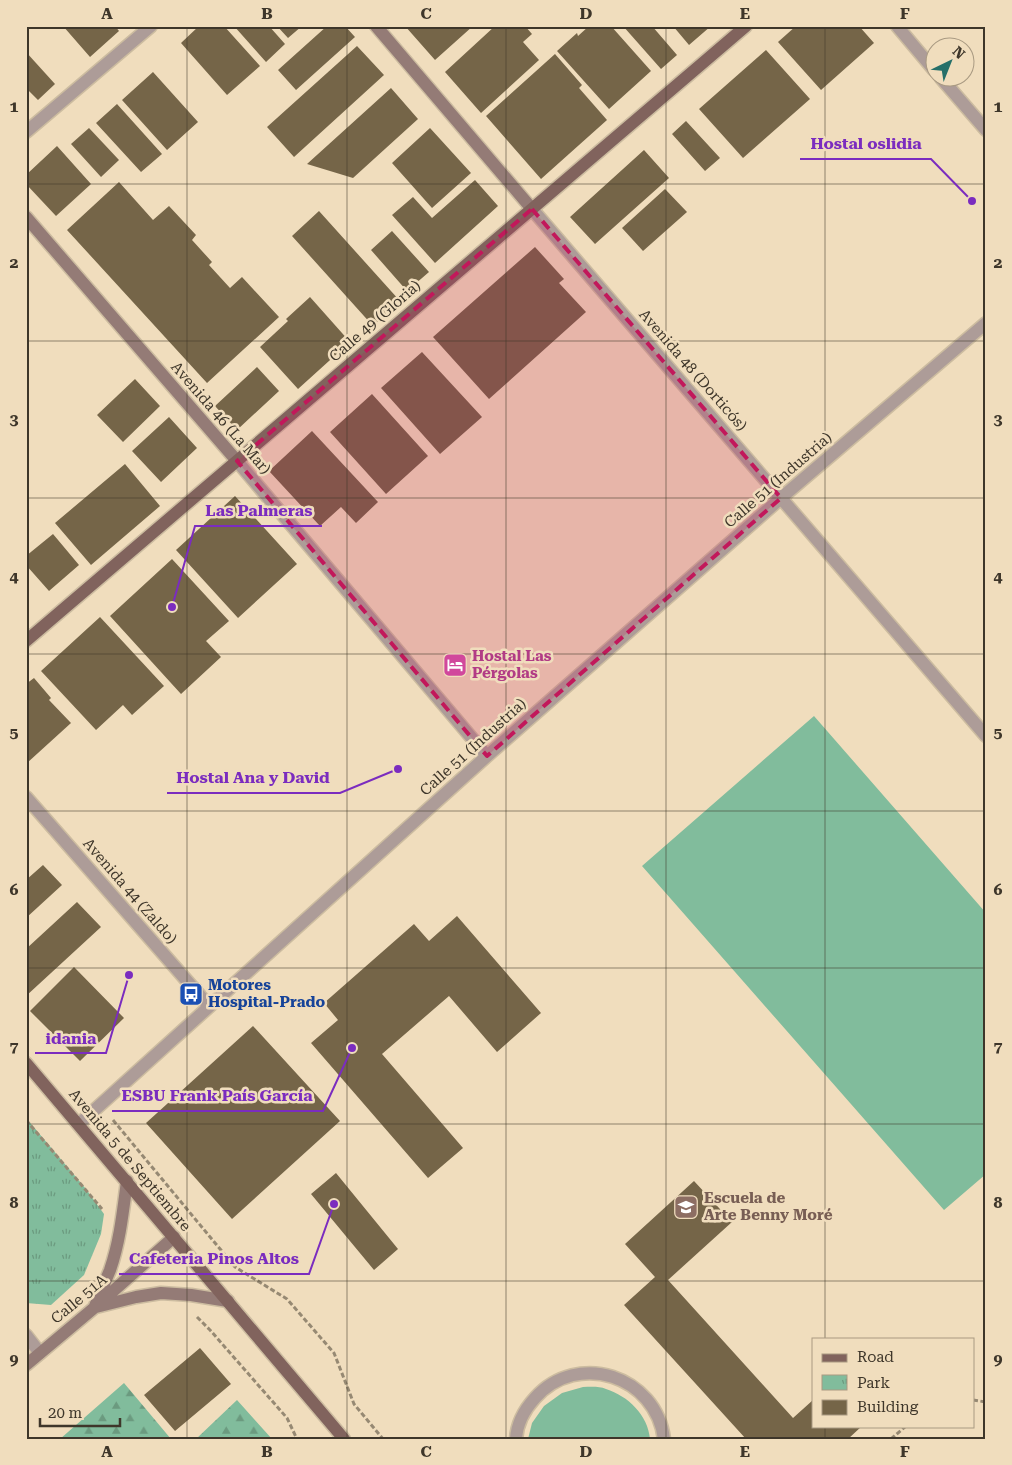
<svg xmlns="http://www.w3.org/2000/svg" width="1012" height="1465" viewBox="0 0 1012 1465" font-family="'Roboto Serif',serif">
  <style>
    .grass { fill: #81bc9c }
    .forest { fill: url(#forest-firs) }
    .park { fill: url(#park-tufts) }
    .building { fill: #756548 }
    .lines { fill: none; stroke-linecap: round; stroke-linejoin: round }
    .lane-casing { stroke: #ccbca0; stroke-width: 15 }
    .street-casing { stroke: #ccbca0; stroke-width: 15 }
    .secondary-casing { stroke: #ccbca0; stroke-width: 15 }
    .primary-casing { stroke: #ccbca0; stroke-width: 15 }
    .path { stroke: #968973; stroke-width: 3; stroke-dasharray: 5 2.5; stroke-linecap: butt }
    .lane { stroke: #ad9c98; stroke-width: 12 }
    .street { stroke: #ad9c98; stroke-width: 12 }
    .secondary { stroke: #947b76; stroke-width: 12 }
    .primary { stroke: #81635d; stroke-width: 12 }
    .marked { fill: #c2185b; fill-opacity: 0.2; stroke: #c2185b; stroke-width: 4; stroke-dasharray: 10 6; stroke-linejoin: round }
    .grid { fill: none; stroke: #3e362a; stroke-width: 1; stroke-opacity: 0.55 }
    .labels { text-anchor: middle; stroke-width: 5; stroke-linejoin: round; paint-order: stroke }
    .street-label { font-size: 15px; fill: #3e362a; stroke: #f0ddbd }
    .hotel-label { font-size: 15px; font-weight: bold; fill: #b23c85; stroke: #f0ddbd; text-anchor: start }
    .transit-label { font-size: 15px; font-weight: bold; fill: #164399; stroke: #f0ddbd; text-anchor: start }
    .education-label { font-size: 15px; font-weight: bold; fill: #785e54; stroke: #f0ddbd; text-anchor: start }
    .leader { fill: none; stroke: #7b2cbf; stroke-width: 2 }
    .callout-dot { fill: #7b2cbf; stroke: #f0ddbd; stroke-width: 2 }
    .callout-label { font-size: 16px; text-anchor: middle; font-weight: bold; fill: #7b2cbf; stroke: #f0ddbd; stroke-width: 5; stroke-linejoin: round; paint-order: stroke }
    .neatline { fill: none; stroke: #3e362a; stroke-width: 2 }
    .grid-label { font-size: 16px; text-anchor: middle; font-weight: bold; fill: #3e362a }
  </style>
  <defs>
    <pattern id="forest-firs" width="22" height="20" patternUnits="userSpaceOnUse" patternTransform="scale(1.25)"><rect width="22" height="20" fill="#81bc9c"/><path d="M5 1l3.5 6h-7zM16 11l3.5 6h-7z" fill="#6b9a7f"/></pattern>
    <pattern id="park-tufts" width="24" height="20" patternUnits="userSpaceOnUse" patternTransform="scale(1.25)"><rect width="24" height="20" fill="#81bc9c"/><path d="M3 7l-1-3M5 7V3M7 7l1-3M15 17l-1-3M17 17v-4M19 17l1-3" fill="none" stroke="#6b9a7f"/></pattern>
  </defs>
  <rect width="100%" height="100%" fill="#f0ddbd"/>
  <path class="grass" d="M814,716l172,197v261l-42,36 -302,-344z
    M583,1387c7,0 16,-1 23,2 22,7 42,26 44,50h-122l4,-16 12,-17 18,-13z"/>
  <path class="forest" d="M124,1383l47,56h-111z
    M237,1400l35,39h-76z"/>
  <path class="park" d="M26,1118l60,71 18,25 -3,20 -17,41 -33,30 -25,-2z"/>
  <path class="building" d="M63,26h52l4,5 -29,26z
    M199,26h25l36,40 -33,29 -46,-52z
    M234,26h35l16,18 -19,18z
    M277,26h25l-14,12z
    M327,26h18l10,11 -59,53 -18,-20z
    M405,26h68l-38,34z
    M495,26h30l7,8 -9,8 16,18 -58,53 -36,-41z
    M589,26h22l40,45 -42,38 -52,-58 20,-18 1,3z
    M623,26h29l25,29 -16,14z
    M673,26h38l-22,19z
    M796,26h63l15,17 -53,47 -43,-48z
    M357,46l27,29 -90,82 -27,-30z
    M766,50l44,49 -67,59 -44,-49z
    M26,52l29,32 -17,16 -12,-12z
    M555,54l27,31 -3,3 28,32 -66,59 -55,-63z
    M153,72l45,50 -31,28 -45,-50z
    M391,88l27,31 -65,59 -46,-14z
    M117,104l45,50 -21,18 -45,-49z
    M686,121l34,37 -15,13 -33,-37z
    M89,128l30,32 -18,17 -30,-33z
    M430,128l41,45 -39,35 -40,-45z
    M57,146l34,38 -35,32 -30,-32v-9z
    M644,150l25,28 -74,66 -25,-27z
    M475,180l23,26 -63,57 -43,-48 21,-18 19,21z
    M119,182l34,38 16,-14 27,29 -4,5 20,22 -3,3 21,23 12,-11 37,40 -72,66 -140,-153z
    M665,189l22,23 -44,39 -21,-23z
    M319,211l81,90 -27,25 -81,-90z
    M392,231l37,41 -22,19 -36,-41z
    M535,247l29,32 -5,4 27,29 -97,87 -56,-62z
    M310,297l40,45 -52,47 -38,-42 28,-26 -2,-2z
    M422,352l60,65 -42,37 -59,-66z
    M257,367l22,24 -42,39 -22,-24z
    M135,379l25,27 -37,36 -26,-27z
    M372,394l56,62 -42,38 -56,-62z
    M169,417l28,31 -36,34 -29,-31z
    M312,431l66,71 -22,21 -15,-16 -21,19 -51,-55z
    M125,464l35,42 -69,59 -36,-42z
    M235,496l62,68 -59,54 -62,-68z
    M53,534l26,31 -30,26 -23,-26v-9z
    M172,559l57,62 -23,20 15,16 -40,37 -71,-78z
    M100,617l64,69 -32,29 -9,-10 -27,25 -55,-59z
    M34,678l17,20 -2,2 22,23 -44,40 -1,-79z
    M43,865l19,20 -36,33v-38z
    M77,902l24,25 -75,69v-47z
    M457,916l84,97 -44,39 -48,-56 -67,58 81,94 -35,30 -117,-135 27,-23 -14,-17 90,-79 15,17z
    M74,967l50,51 -44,43 -50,-50z
    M253,1026l87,95 -108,98 -86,-96z
    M336,1173l62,76 -24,21 -63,-76z
    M694,1181l38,41 -64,58 125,138 20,-18v26h49l-14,13h-102l-122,-134 31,-28 -30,-33z
    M200,1348l31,36 -56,47 -31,-36z"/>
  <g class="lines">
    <g class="lane-casing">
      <path id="lane" d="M26,1335l14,18
        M516,1439c1,-16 9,-30 19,-41 43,-48 121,-22 129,41"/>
    </g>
    <g class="street-casing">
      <path id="street" d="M897,26l37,44
        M941,78l45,52
        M26,132l125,-106
        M532,209l454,527
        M237,461l250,295
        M26,797l183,209
        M79,1124l408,-368 294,-258 205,-175"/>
    </g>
    <g class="secondary-casing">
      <path id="secondary" d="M376,26l156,183
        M26,217l211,244
        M95,1306c5,-12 10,-24 15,-36 10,-29 13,-59 17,-89
        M96,1307l40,-10 25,-4 30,2 37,6
        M26,1365l68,-57 80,-71"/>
    </g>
    <g class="primary-casing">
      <path id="primary" d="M26,641l720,-615
        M26,1063l318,376"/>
    </g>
    <path class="path" d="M26,1120l76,89
      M113,1120l122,147 52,32 47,54 20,51 29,35
      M197,1317l13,13 77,88 10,21
      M973,1400l13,2
      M891,1439l15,-13"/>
    <use href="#lane" class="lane"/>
    <use href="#street" class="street"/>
    <use href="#secondary" class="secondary"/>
    <use href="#primary" class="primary"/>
  </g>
  <path class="marked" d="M532,209l249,289 -294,258 -250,-295z"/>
  <path class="grid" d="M187,26v1413M347,26v1413M506,26v1413M666,26v1413M825,26v1313M26,184h960M26,341h960M26,498h960M26,654h960M26,811h960M26,968h960M26,1124h960M26,1281h960M825,1426v13"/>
  <defs>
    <g id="hotel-square" transform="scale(1.25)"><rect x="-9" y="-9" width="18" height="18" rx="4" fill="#d1479c" stroke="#f0ddbd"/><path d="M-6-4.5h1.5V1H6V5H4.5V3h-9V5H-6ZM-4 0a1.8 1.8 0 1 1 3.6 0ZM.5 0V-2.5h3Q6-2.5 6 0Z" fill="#fff"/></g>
    <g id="bus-square" transform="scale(1.25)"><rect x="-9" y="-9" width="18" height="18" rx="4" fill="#1a4fb4" stroke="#f0ddbd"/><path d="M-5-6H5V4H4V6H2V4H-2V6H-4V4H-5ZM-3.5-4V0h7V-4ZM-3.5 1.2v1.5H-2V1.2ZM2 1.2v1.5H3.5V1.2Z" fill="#fff"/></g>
    <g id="school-square" transform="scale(1.25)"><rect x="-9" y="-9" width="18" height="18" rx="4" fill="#8d6e63" stroke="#f0ddbd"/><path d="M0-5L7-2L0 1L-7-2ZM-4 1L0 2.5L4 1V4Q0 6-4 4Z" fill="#fff"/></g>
  </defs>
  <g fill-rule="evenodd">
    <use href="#hotel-square" x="455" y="665"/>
    <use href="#bus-square" x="191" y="994"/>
    <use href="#school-square" x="686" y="1207"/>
  </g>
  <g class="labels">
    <g class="street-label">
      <text transform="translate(375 321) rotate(-41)" y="5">Calle 49 (Gloria)</text>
      <text transform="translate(693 370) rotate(49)" y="5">Avenida 48 (Dorticós)</text>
      <text transform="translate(221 418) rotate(49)" y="5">Avenida 46 (La Mar)</text>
      <text transform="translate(778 480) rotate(-41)" y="5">Calle 51 (Industria)</text>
      <text transform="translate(473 747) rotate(-42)" y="5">Calle 51 (Industria)</text>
      <text transform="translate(130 891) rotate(49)" y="5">Avenida 44 (Zaldo)</text>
      <text transform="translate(130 1160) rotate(50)" y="5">Avenida 5 de Septiembre</text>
      <text transform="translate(79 1299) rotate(-40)" y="5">Calle 51A</text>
    </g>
    <g class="hotel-label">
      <text x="472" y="661">Hostal Las<tspan x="472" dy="17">Pérgolas</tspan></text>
    </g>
    <g class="transit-label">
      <text x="208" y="990">Motores<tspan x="208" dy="17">Hospital-Prado</tspan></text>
    </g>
    <g class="education-label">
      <text x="704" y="1203">Escuela de<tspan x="704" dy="17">Arte Benny Moré</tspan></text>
    </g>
  </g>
  <path class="leader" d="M972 201L931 159H800M172 607L195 526H322M398 769L340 793H167M129 975L106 1053H35M352 1048L323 1111H112M334 1204L309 1274H119"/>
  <g class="callout-dot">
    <circle cx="972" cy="201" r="5"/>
    <circle cx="172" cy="607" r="5"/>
    <circle cx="398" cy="769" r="5"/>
    <circle cx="129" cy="975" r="5"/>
    <circle cx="352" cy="1048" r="5"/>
    <circle cx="334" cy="1204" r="5"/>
  </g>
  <g class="callout-label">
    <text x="866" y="149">Hostal oslidia</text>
    <text x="259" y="516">Las Palmeras</text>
    <text x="253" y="783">Hostal Ana y David</text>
    <text x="71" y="1044">idania</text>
    <text x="217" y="1101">ESBU Frank País García</text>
    <text x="214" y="1264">Cafeteria Pinos Altos</text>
  </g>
  <rect width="1012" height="1465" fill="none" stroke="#f0ddbd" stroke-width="55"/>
  <rect x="812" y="1338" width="162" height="90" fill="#f0ddbd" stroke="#a99a82"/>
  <rect x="822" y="1354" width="25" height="8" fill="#81635d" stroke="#a99a82"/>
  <text x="857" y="1362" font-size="15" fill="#3e362a">Road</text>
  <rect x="822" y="1375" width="25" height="15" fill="url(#park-tufts)" stroke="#a99a82"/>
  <text x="857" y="1388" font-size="15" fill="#3e362a">Park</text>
  <rect x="822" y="1400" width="25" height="15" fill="#756548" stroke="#a99a82"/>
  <text x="857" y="1412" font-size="15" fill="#3e362a">Building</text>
  <g transform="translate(950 62) rotate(43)"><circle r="24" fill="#f0ddbd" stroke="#a99a82"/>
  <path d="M0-4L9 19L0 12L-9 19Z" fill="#256f69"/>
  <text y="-8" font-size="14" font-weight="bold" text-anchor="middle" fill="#3e362a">N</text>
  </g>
  <path d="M40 1418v8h80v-8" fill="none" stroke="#3e362a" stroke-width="2.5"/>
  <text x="48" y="1418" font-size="15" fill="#3e362a" stroke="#f0ddbd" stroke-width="4" paint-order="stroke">20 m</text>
  <rect x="28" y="28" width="956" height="1410" class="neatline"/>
  <g class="grid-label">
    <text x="107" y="19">A</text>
    <text x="267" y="19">B</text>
    <text x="426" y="19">C</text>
    <text x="586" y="19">D</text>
    <text x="745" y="19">E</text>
    <text x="905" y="19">F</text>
    <text x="14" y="112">1</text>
    <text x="998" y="112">1</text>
    <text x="14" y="268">2</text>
    <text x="998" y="268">2</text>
    <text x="14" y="425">3</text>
    <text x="998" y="425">3</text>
    <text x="14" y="582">4</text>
    <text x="998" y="582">4</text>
    <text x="14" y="738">5</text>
    <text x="998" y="738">5</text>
    <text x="14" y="895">6</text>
    <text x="998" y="895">6</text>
    <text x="14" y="1052">7</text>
    <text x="998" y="1052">7</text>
    <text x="14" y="1208">8</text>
    <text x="998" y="1208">8</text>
    <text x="14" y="1365">9</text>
    <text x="998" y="1365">9</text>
    <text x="107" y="1457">A</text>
    <text x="267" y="1457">B</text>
    <text x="426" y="1457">C</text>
    <text x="586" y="1457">D</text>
    <text x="745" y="1457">E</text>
    <text x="905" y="1457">F</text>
  </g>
</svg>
